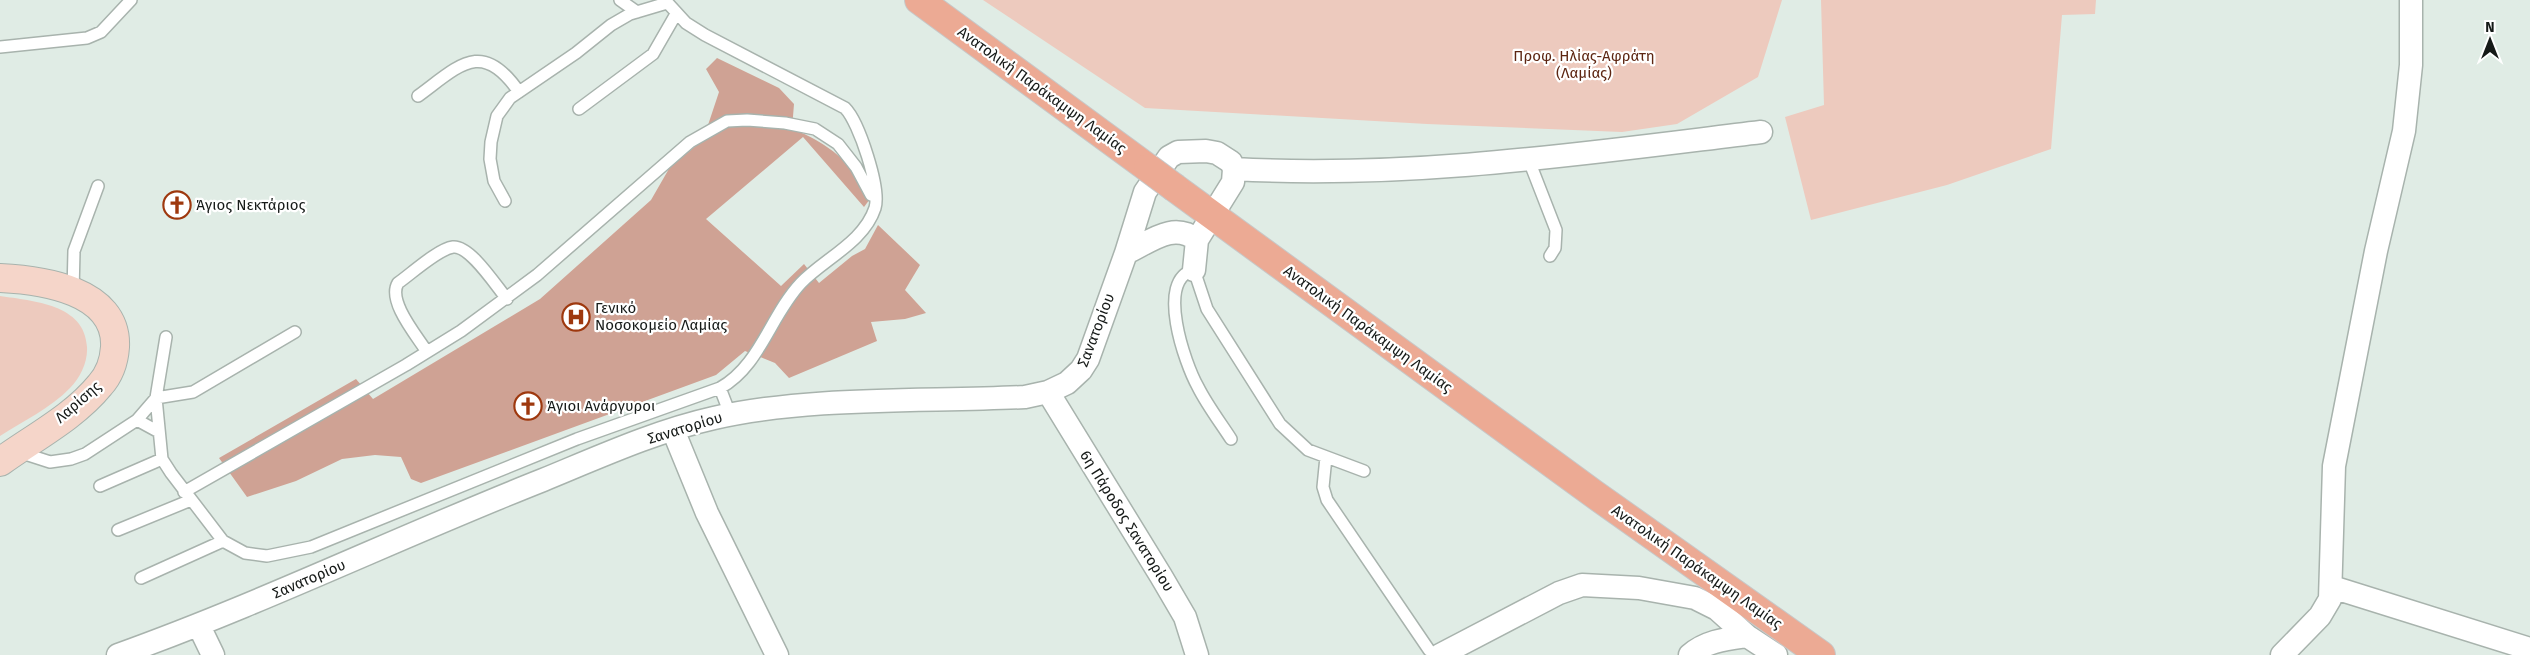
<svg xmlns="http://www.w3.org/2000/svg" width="2530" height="655" viewBox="0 0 2530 655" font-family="'Fira Sans',sans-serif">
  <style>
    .green { fill: #edcabe }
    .forest { fill: #cfa294 }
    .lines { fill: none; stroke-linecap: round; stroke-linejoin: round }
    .service-casing { stroke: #a8b3ad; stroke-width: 14 }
    .minor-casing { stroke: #a8b3ad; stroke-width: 25 }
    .secondary-casing { stroke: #a8b3ad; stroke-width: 30 }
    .primary-casing { stroke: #c7c8c8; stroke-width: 30 }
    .service { stroke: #fff; stroke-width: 11 }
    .minor { stroke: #fff; stroke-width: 22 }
    .secondary { stroke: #f5d5c9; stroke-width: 28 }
    .primary { stroke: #ecaa94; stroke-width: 28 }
    .primary-bridge-casing { stroke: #c7c8c8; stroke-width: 30; stroke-linecap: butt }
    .primary-bridge { stroke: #ecaa94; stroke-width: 28 }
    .labels { text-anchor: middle; stroke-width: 4.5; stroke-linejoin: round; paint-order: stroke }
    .park-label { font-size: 15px; fill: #5d2612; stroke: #fff }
    .street-label { font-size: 15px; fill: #161a18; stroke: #fff }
    .poi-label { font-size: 15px; fill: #161a18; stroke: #fff; text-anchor: start }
  </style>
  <rect width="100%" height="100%" fill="#e0ece5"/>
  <path class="green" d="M983,0h799l-24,77 -81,47 -55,8 -195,-8 -282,-16z
    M1821,0h275l-1,14 -33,1 -11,134 -104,36 -136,35 -26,-103 39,-12z
    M0,296c33,5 85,8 87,51 1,15 -7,31 -17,41 -19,20 -47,33 -70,48z"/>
  <path class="forest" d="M717,58l62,30 15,16 -2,25c35,13 63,35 78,70l-6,8 -61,-70 -97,82 75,67 23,-22 15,19 33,-27 13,-7 13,-24 42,40 -15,25 21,23 -21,6 -34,3 6,19 -88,37 -14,-15 -30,-12 -29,24 -295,108 -10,-4 -10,-22 -26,-2 -33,4 -46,22 -49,16 -28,-39 137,-79 17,20 167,-100 111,-99 19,-33 33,-27 16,-48 -13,-23z"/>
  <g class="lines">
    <g class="service-casing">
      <path id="service" d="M620,0l17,12
        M0,47l87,-9 14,-6 30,-32
        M418,96c41,-30 64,-58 101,-4
        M579,109l74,-55 23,-40
        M1528,158l28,72 -1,18 -5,8
        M505,201l-11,-20 -4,-22 1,-17 6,-26 13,-18 66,-45 35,-28 19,-11 37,-11
        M73,292l1,-41 24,-65
        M166,337l-10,61 6,61 9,14 52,68 22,12 22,3 44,-9 266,-108 143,-51c40,-22 50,-72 81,-105 23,-24 63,-41 74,-75 6,-19 -16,-86 -30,-100l-140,-73 -19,-12 -21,-23
        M427,352c-10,-16 -40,-51 -29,-69 13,-9 40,-34 55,-36 17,-2 43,39 54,52
        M720,388l10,26
        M137,420l22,12
        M1231,439c-11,-17 -24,-34 -33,-52 -13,-23 -43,-108 -4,-117l13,39 73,115 28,26 56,21
        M19,452l31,10 21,-3 14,-5 52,-34 19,-22 37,-6 102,-60
        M1326,457l-3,30 4,13 102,150
        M100,486l62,-27
        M184,492l222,-127 55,-34 76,-56 153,-133 37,-21 20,-1 38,3 30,6 23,15 18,23 15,28
        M118,530l73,-30
        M141,578l82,-37"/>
    </g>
    <g class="minor-casing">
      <path id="minor" d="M1126,253l19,-61 24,-35 9,-5 28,-1 11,2 14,9 3,7c176,10 353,-16 527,-37
        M1194,270l3,-30 36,-58 1,-13
        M1048,392l113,184 24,41 12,38
        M673,430l34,83 70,142
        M2332,587l198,62
        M199,626l14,29
        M118,655c145,-52 283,-119 425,-175 56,-23 113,-49 171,-62 97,-22 211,-16 311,-21l23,-5 19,-9 14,-13 7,-11 38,-106c24,-11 47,-32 71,-13
        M1440,655l119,-62 23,-8 57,3 56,10 22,11 30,27 29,19
        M1690,655c16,-14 36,-16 57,-19
        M2282,655l38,-39 10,-17 4,-133 42,-215 28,-120 7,-66v-65"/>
    </g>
    <g class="secondary-casing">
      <path id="secondary" d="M0,278c41,2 118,12 115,69 -1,15 -5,27 -15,38 -26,32 -67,53 -100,77"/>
    </g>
    <g class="primary-casing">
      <path id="primary" d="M919,0l229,168
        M1175,188l419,306 227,161"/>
    </g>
    <use href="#service" class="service"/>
    <use href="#minor" class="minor"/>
    <use href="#secondary" class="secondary"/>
    <use href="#primary" class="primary"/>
    <g class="primary-bridge-casing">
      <path id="primary-bridge" d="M1148,168l27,20"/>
    </g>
    <use href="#primary-bridge" class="primary-bridge"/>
  </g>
  <defs>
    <g id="church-ring" transform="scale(1.4375)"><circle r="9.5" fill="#fff" stroke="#9e380e" stroke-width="1.5"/><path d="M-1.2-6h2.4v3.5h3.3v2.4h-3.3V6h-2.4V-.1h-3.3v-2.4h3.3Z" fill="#9e380e"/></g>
    <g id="hospital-ring" transform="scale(1.4375)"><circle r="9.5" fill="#fff" stroke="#9e380e" stroke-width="1.5"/><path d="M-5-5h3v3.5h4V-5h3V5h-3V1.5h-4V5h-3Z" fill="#9e380e"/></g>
  </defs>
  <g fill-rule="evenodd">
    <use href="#church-ring" x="177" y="205"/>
    <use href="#hospital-ring" x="576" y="317"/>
    <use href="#church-ring" x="528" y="406"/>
  </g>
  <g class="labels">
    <g class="park-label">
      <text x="1584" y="61">Προφ. Ηλίας-Αφράτη<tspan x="1584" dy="17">(Λαμίας)</tspan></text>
    </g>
    <g class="street-label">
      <text transform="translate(1042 90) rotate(36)" y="5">Ανατολική Παράκαμψη Λαμίας</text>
      <text transform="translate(1368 329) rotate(36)" y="5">Ανατολική Παράκαμψη Λαμίας</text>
      <text transform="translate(1096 330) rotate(-69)" y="5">Σανατορίου</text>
      <text transform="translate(78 402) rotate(-41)" y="5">Λαρίσης</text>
      <text transform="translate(685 428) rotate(-17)" y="5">Σανατορίου</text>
      <text transform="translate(1127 521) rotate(58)" y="5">6η Πάροδος Σανατορίου</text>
      <text transform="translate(1697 567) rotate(35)" y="5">Ανατολική Παράκαμψη Λαμίας</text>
      <text transform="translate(309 579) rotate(-23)" y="5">Σανατορίου</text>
    </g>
    <g class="poi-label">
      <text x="196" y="210">Άγιος Νεκτάριος</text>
      <text x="595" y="313">Γενικό<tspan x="595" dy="17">Νοσοκομείο Λαμίας</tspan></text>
      <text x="547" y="411">Άγιοι Ανάργυροι</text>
    </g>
  </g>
  <g transform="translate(2490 40)" stroke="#ffffff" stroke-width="4" paint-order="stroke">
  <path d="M0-4L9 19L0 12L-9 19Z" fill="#161a18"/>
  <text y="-8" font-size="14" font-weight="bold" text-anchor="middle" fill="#161a18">N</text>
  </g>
</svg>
